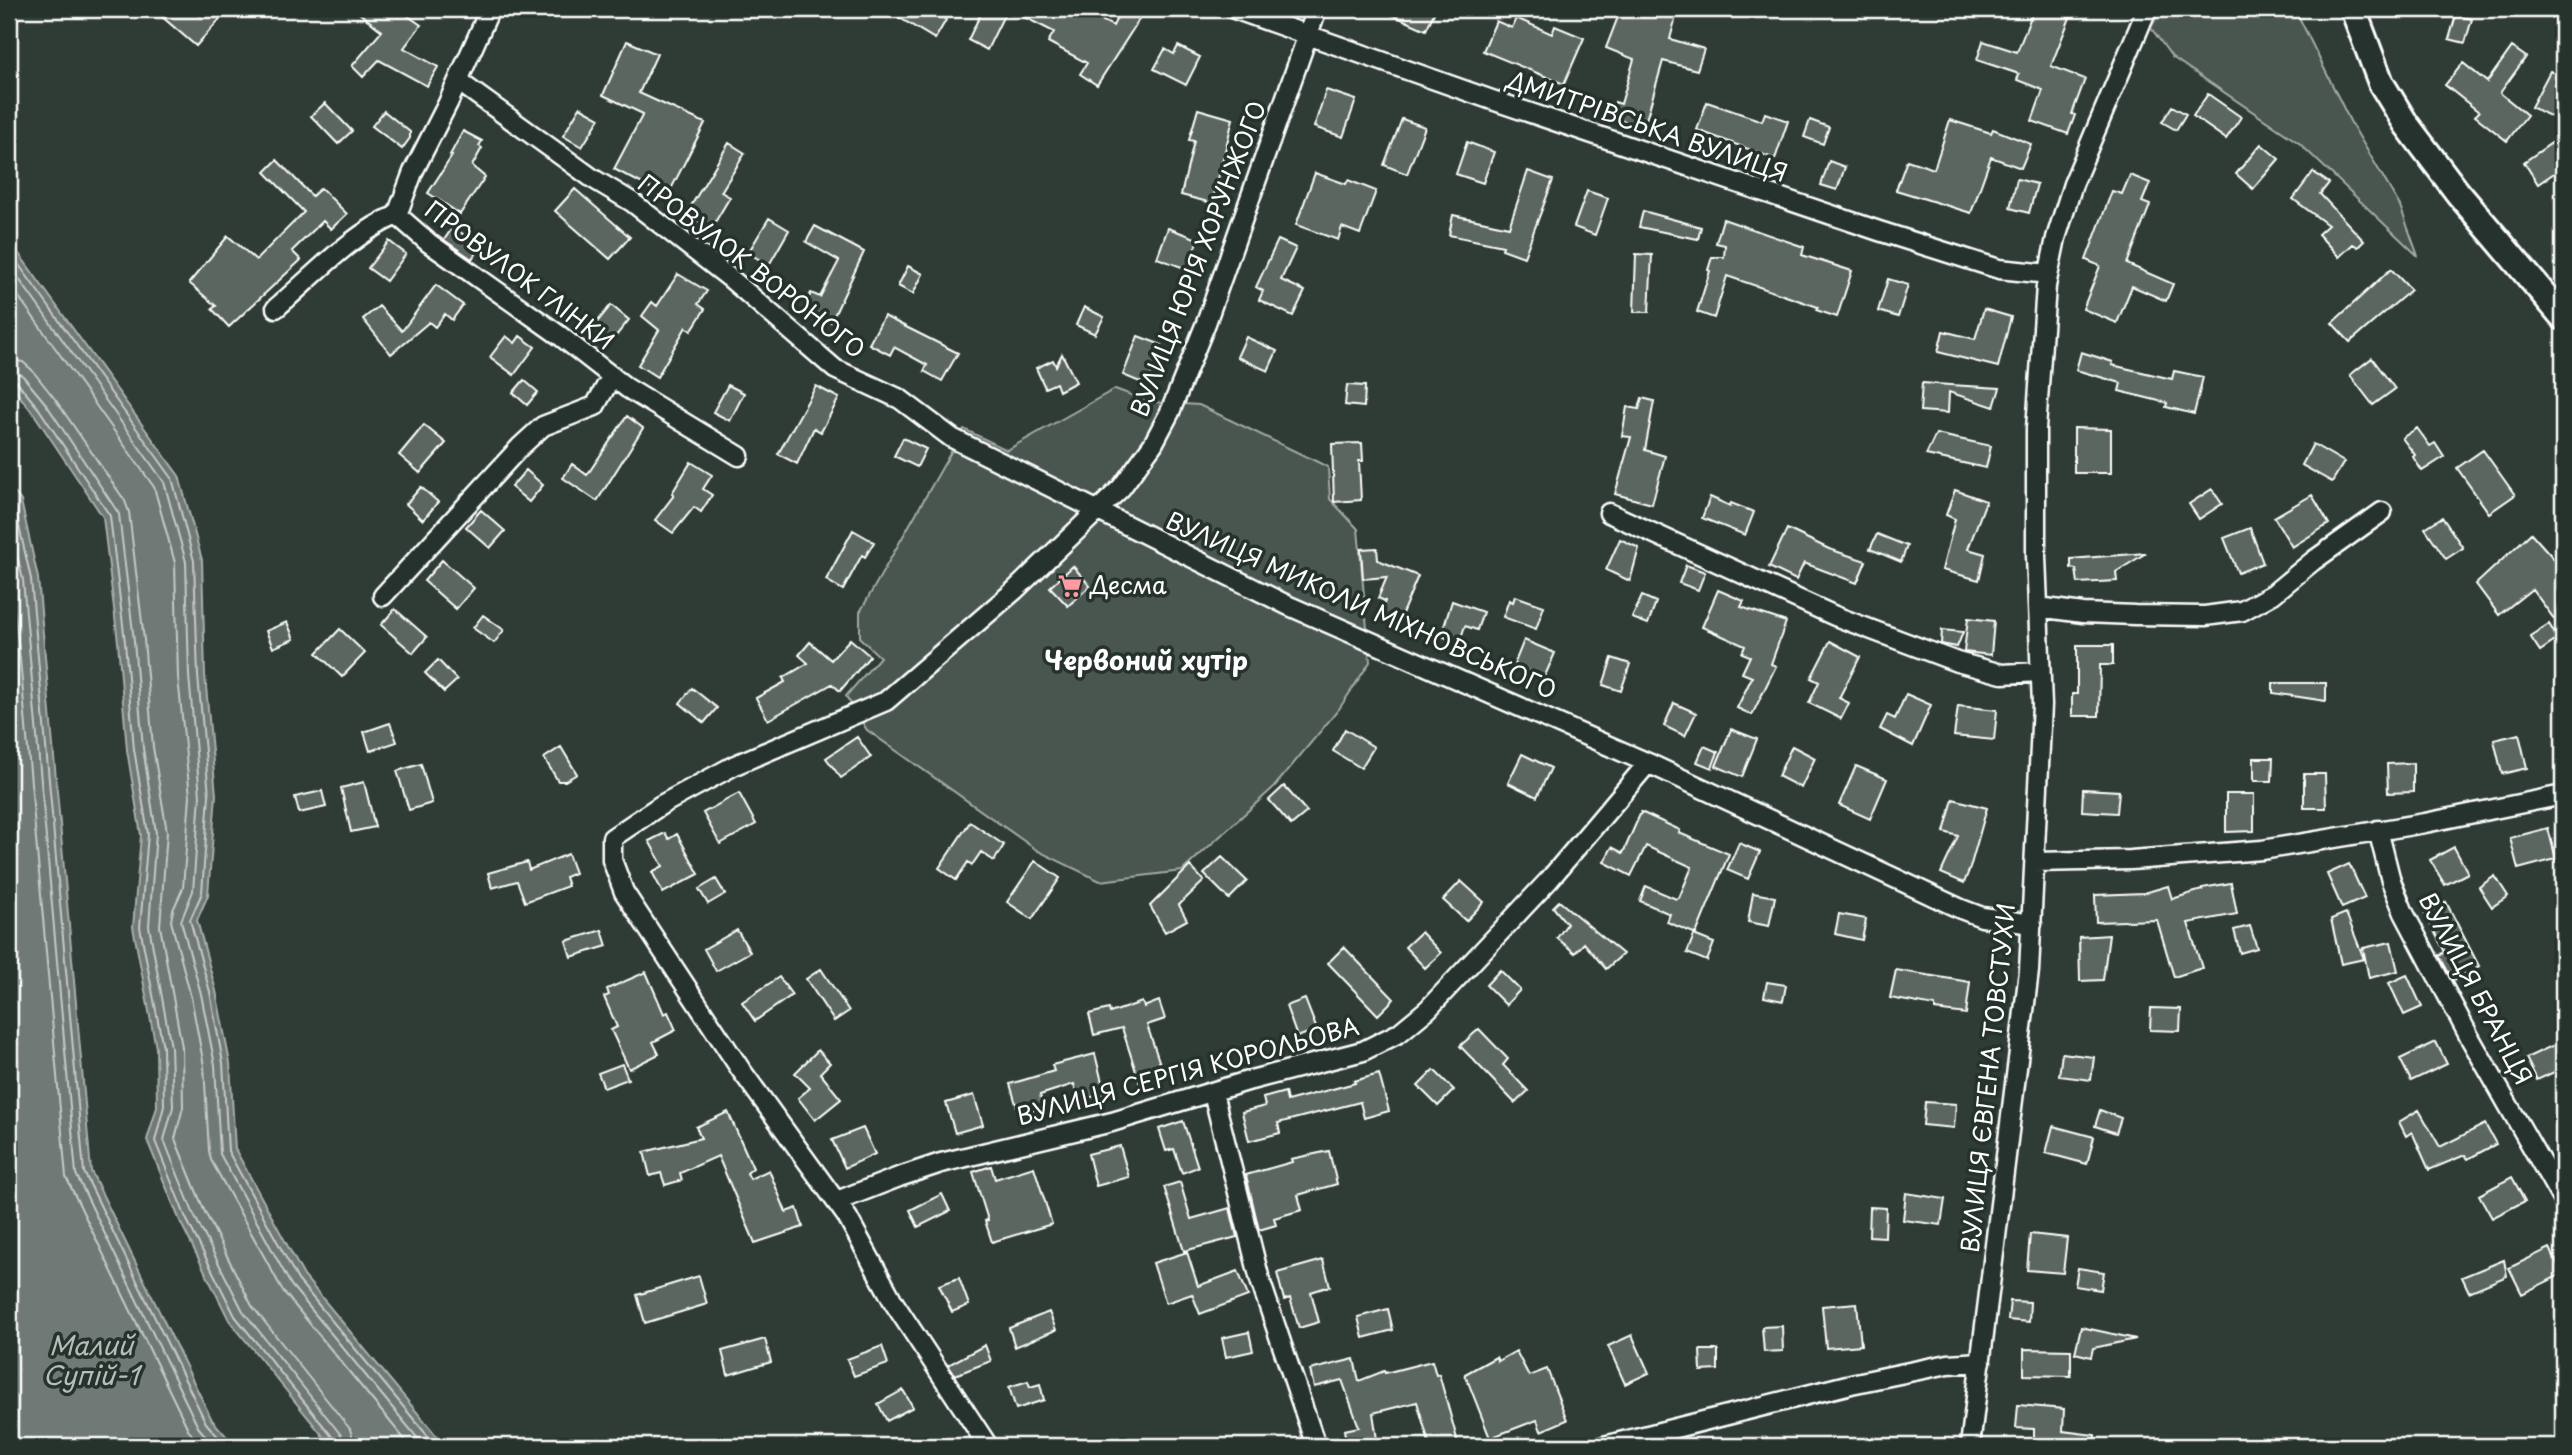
<svg xmlns="http://www.w3.org/2000/svg" width="2572" height="1455" viewBox="0 0 2572 1455" font-family="'Playpen Sans',sans-serif">
  <style>
    .green { fill: #4a544f; stroke: #a4aaa7; stroke-width: 2 }
    .water { fill: #707975; stroke: #a9afac; stroke-width: 2 }
    .lines { fill: none; stroke-linecap: round; stroke-linejoin: round }
    .shore { stroke: #c6c9c8; stroke-width: 2 }
    .building { fill: #5b6661; stroke: #fff; stroke-width: 2 }
    .street-casing { stroke: #fff; stroke-width: 23 }
    .secondary-casing { stroke: #fff; stroke-width: 30 }
    .street { stroke: #26332d; stroke-width: 18 }
    .secondary { stroke: #26332d; stroke-width: 24 }
    .labels { text-anchor: middle; stroke-width: 7; stroke-linejoin: round; paint-order: stroke }
    .street-label { font-size: 24px; fill: #fff; stroke: #26332d }
    .poi-label { font-size: 24px; fill: #fff; stroke: #26332d; text-anchor: start }
    .neighbourhood-label { font-size: 26px; font-weight: bold; fill: #fff; stroke: #26332d }
    .water-label { font-size: 26px; font-style: italic; fill: #b8bcba; stroke: #26332d }
  </style>
  <rect width="100%" height="100%" fill="#2f3b35"/>
  <filter id="ink" filterUnits="userSpaceOnUse"><feTurbulence type="fractalNoise" baseFrequency=".0143" numOctaves="2"/><feDisplacementMap in="SourceGraphic" scale="14" xChannelSelector="R" yChannelSelector="G"/><feConvolveMatrix kernelMatrix="1 2 1 2 8 2 1 2 1" color-interpolation-filters="sRGB"/></filter>
  <g filter="url(#ink)">
    <path class="green" d="M2161,9h134l55,112 50,85 18,50 -119,-113 -127,-86 -21,-29z
      M1115,389l35,13 49,3 129,62 2,32 28,30 12,133 -31,47 -65,78 -92,84 -82,10 -62,-30 -171,-121 -21,-34 34,-39 -20,-19v-26l104,-183 43,21z"/>
    <path class="water" d="M9,240l170,236 23,84 3,115 11,120 -8,100 -11,25 19,71 14,72 5,86 69,127 141,170h-114l-102,-126 -49,-99 -33,-81 10,-33 -1,-59 -23,-121 8,-92 -14,-85 -9,-108 -15,-125 -69,-103 -25,-31z
      M9,485l12,16 17,77 53,593 121,249 23,26h-226z"/>
    <g class="lines">
      <path class="shore" d="M9,251l163,227 22,83 4,115 11,119 -7,98 -12,27 20,72 13,71 5,88 70,129 138,166
        M9,265l155,217 22,80 3,114 11,120 -7,95 -12,30 20,73 14,71 5,89 71,131 133,161
        M9,283l145,204 21,76 3,114 12,119 -7,92 -10,22 -2,11 20,76 13,69 5,85 2,9 72,131 127,155
        M9,360l14,2 9,8 23,29 70,102 4,11 15,128 9,107 14,85 -7,94 22,121 1,60 -8,32 29,71 48,96 98,123 5,17
        M9,370l13,5 24,29 73,110 15,127 9,107 13,85 -7,93 22,121 2,60 -9,33 30,75 49,96 98,124 3,11
        M9,379l7,2 23,28 71,107 15,126 9,107 14,85 -8,93 23,120 1,59 -9,35 31,77 49,98 99,123 1,7
        M9,496l5,8 17,75 53,593 122,251 20,23
        M9,519l14,61 53,594 122,253 16,19
        M9,566l11,93 46,518 123,254 11,15"/>
    </g>
    <path class="building" d="M153,9h40l8,7 6,-7h22l-33,37z
      M354,9h44l23,16 -17,23 34,19 -11,19 -48,-26 -16,17 -11,-11 30,-35z
      M885,9h44l17,11 -11,19z
      M983,9h24l-20,41 -19,-10z
      M1008,9h71l34,17 8,-17h22l-6,14 -40,62 -17,-11 7,-11 -39,-21 6,-10z
      M1379,9h57l-10,21z
      M1621,9h57l-8,30 34,10 -7,21 -34,-9 -19,66 -33,-9 4,-16 6,2 13,-45 -28,-11z
      M2034,9h21l16,6 -20,51 34,13 -13,35 3,1 -7,19 -36,-13 11,-31 -26,-10 2,-6 -42,-14 6,-19 34,11z
      M2456,15l16,4 -7,24 -16,-4z
      M1516,18l36,16 3,-8 29,12 -20,46 -81,-33 13,-30 16,7z
      M627,41l30,13 -18,39 66,30 -38,74 -53,-28 29,-55 -40,-19z
      M1178,46l22,11 -14,28 -32,-16 11,-20 9,5z
      M2512,47l14,10 -26,36 27,22 -20,26 -32,-25 4,-4 -34,-27 18,-22 24,19z
      M2550,71l13,7v22l-9,18 -23,-11z
      M1326,90l30,10 -13,37 -29,-10z
      M2208,94l33,23 -15,22 -33,-23z
      M1707,102l55,19 3,-8 23,8 -13,38 -78,-29z
      M325,103l27,28 -14,13 -27,-28z
      M2172,106l14,8 -10,16 -14,-8z
      M580,107l20,11 -18,29 -19,-11z
      M1198,109l35,10 -21,84 -31,-8 13,-54 -5,-1z
      M384,111l26,21v6l-8,11 -30,-23z
      M1402,119l23,8 -18,47 -23,-9z
      M1810,120l19,7 -6,17 -19,-7z
      M1950,120l41,13 2,-4 38,15 -10,24 -30,-11 -20,56 -75,-23 11,-30 27,9z
      M463,131l19,10 -3,5 3,2 -10,18 13,11 -25,37 -32,-21 24,-37 -2,-1z
      M1467,142l27,10 -11,31 -27,-9z
      M2553,142l10,15v10l-25,17 -14,-22z
      M729,143l16,10 -24,39 9,5 -19,32 -19,-11 3,-6 -6,-3z
      M2261,144l18,15 -26,30 -17,-15z
      M277,160l35,36 9,-8 26,26 -16,15 -8,-8 -31,30 9,9 -72,67 -17,-18 4,-3 -27,-23 39,-47 28,24 48,-48 -39,-40z
      M1829,161l16,6 -8,23 -16,-5z
      M1528,171l25,9 -29,77 -22,-8 1,-3 -54,-11 4,-20 56,12z
      M2313,172l16,11 -9,11 44,47 -6,6 -5,-3 -14,13 -21,-23 10,-9 -35,-26z
      M1315,173l31,11 2,-4 28,11 -16,43 -18,-7 -4,13 -42,-15z
      M2130,175l20,8 -8,19 8,3 -23,59 46,20 -7,17 -34,-15 -15,37 -34,-14 17,-43 -14,-6 26,-69 10,3z
      M2017,179l20,5 -8,29 -19,-5z
      M575,189l55,48 -20,22 -55,-48z
      M1587,191l21,7 -13,37 -21,-8z
      M1643,211l58,16 -3,12 -59,-12z
      M769,218l20,12 -20,35 -21,-12z
      M1723,219l81,28 -2,8 50,16 -15,46 -21,-7 2,-3 -91,-31 -13,42 -17,-6 13,-41 -2,-1 4,-13h12l1,-12 -9,-2z
      M815,226l49,26 -33,70 -27,-15 7,-14 9,4 19,-36 -33,-19z
      M453,227l27,19 -8,13 -28,-19z
      M1168,228l30,11 -11,30 -30,-11z
      M1278,240l18,8 -15,32 24,11 -12,25 -34,-16 4,-9 -7,-4z
      M389,241l17,13 -20,27 -18,-13z
      M1636,254l16,1 -3,57h-15z
      M908,266l15,8 -10,20 -15,-8z
      M2391,269l20,21 -61,52 -18,-19z
      M678,274l29,17 -9,13 7,5 -14,22 -5,-4 -29,50 -19,-12 21,-35 -17,-14 10,-14 5,4z
      M1888,279l20,6 -10,32 -20,-6z
      M436,285l27,20 -11,15 -7,-6 -10,13 -6,-5 -38,32 -28,-35 16,-13 23,25z
      M611,305l18,15 -18,22 -18,-15z
      M1084,307l20,10 -9,17 -19,-9z
      M1984,309l27,8 -13,50 -60,-15 5,-21 32,8z
      M884,316l74,37 -16,28 -18,-10 3,-6 -33,-18 -4,8 -21,-11z
      M506,336l9,7 5,-7 15,11 -21,28 -24,-18z
      M1138,336l24,9 -15,40 -24,-10z
      M1246,337l31,14 -9,20 -31,-14z
      M2081,352l32,10 -1,3 60,14 2,-8 29,6 -9,37 -28,-7 1,-4 -48,-12 2,-8 -45,-13z
      M1062,354l14,28 -17,9 -3,-8 -11,5 -9,-20 17,-8 3,6z
      M2372,358l23,31 -22,16 -23,-30z
      M524,380l14,12 -11,13 -14,-12z
      M1922,383l28,2 50,3 -6,19 -45,-15 -1,21 -28,-2z
      M728,385l16,8 -14,28 -17,-9z
      M1347,385l18,1 -1,21 -19,-2z
      M816,386l23,12 -18,34 -7,-4 -17,36 -19,-10z
      M1642,398l12,3 -9,49 20,6 -13,48 -37,-10 16,-57 -9,-1 5,-29 12,2z
      M627,416l16,12 -46,73 -34,-23 9,-14 15,11z
      M424,425l22,18 -26,30 -21,-18z
      M2074,428l37,1v44h-37z
      M2417,428l13,18 5,-3 9,14 -22,14 -9,-14 2,-2 -13,-17z
      M1936,434l55,12 -5,22 -60,-13z
      M903,438l23,11 -9,18 -23,-11z
      M1362,443l1,18h-4l2,39 -27,2 -2,-58z
      M2313,444l31,18 -12,20 -30,-17z
      M2483,450l32,45 -26,18 -32,-45z
      M691,462l21,13 -9,14 9,6 -11,17 -7,-5 -21,26 -18,-13 19,-25 -2,-2z
      M526,470l17,15 -14,17 -18,-15z
      M421,487l17,15 -15,18 -17,-16z
      M2212,489l10,15 -23,15 -10,-15z
      M1955,490l31,11 -18,48 17,5 -6,26 -37,-10 13,-51 -9,-4z
      M2312,495l17,29 -37,23 -18,-30z
      M1710,497l20,9 1,-3 23,9 -9,23 -43,-17z
      M481,510l24,21 -15,17 -24,-21z
      M2442,517l21,31 -17,11 -21,-31z
      M2250,528l13,35 -25,10 -14,-35z
      M1787,529l42,20 37,12 -9,22 -53,-20 -8,17 -27,-13z
      M853,530l21,12 -9,15 -3,-2 -19,35 -17,-10z
      M2531,533l32,36v62l-31,-42 -33,26 -23,-31z
      M1877,534l30,12 -6,16 -31,-13z
      M1620,539l19,9 -9,33 -24,-11z
      M1377,548l1,12 40,16 -20,47 -19,-8 6,-14 -7,-3 9,-21 -24,2 -2,-30z
      M2146,553l-30,19 1,9 -39,2 -2,-14 -5,-1v-9z
      M442,560l32,28 -18,21 -32,-28z
      M1686,565l19,7 -7,18 -19,-7z
      M1073,566l17,20 -22,20 -18,-19z
      M1718,590l26,11 -3,6 45,15 -15,42 5,2 -24,49 -15,-7 15,-31 -10,-4 8,-17 -8,-3 3,-7 -43,-19z
      M1515,596l29,10 -8,23 -33,-12 6,-17 4,2z
      M1642,596l14,6 -8,22 -16,-6z
      M1452,601l31,11 -6,18 -12,-4 -6,17 -18,-7z
      M395,609l32,28 -14,16 -32,-28z
      M483,615l21,15 -10,13 -21,-15z
      M1968,618l26,3 -3,34 -27,-3z
      M287,622l7,17 -21,9 -7,-17z
      M2549,624l9,15 -18,12 -10,-15z
      M340,629l25,24 -23,24 -25,-24z
      M1942,630l21,2 -6,15 -16,-3z
      M850,639l20,17 -30,35 -8,-7 -64,36 -12,-22 29,-16 -2,-4 25,-15 -9,-8 11,-13 21,18z
      M1524,640l31,13 -11,25 -30,-13z
      M1830,641l30,16 -21,41 10,5 -8,16 -32,-16 10,-21 -8,-4z
      M2077,645h36v20h-13l-1,51h-27v-22h5z
      M1612,658l18,6 -9,27 -18,-6z
      M438,660l19,20 -13,12 -19,-19z
      M2273,683h53v18l-53,-8z
      M692,688l25,20 -13,15 -24,-20z
      M1906,694l25,11 -18,41 -33,-17 7,-14 8,4z
      M1674,703l22,10 -11,23 -21,-10z
      M1958,706l39,4 -3,30 -40,-4z
      M390,723l7,19 -27,9 -6,-19z
      M1345,729l29,18 -13,21 -28,-17z
      M1731,729l26,10 -15,38 -26,-11z
      M2519,734l8,34 -25,6 -8,-34z
      M857,737l14,20 -30,21 -15,-20z
      M1704,746l14,6 -6,16 -15,-6z
      M1792,746l23,12 -14,30 -23,-12z
      M561,747l16,27 -12,7h-7l-14,-23z
      M1522,754l29,14 -14,29 -29,-14z
      M2254,758h19l-1,23h-18z
      M2413,763v29l-25,1 -1,-29z
      M421,764l11,39 -23,7 -12,-39z
      M1856,766l31,13 -17,40 -31,-14z
      M2304,774h21l1,34h-22z
      M364,782l11,45 -24,5 -10,-44z
      M1284,786l23,26 -16,13 -22,-25z
      M2083,789l36,2 -2,22 -35,-2z
      M322,791l4,16 -27,6 -4,-16z
      M739,793l17,31 -36,20 -17,-31z
      M2226,794h28v37l-28,1z
      M1953,799l34,9 -17,60 -6,15 -23,-10 17,-37 -14,-4z
      M1641,812l39,18 -1,3 50,21 -33,80 -29,-12 3,-8 -30,-13 6,-15 30,13 3,-1 13,-31 -46,-21 -15,30 -27,-14 8,-15 11,6z
      M970,822l34,23 -10,16 -13,-9 -9,13 -4,-3 -12,18 -17,-12z
      M2548,828l8,31 -38,10 -8,-31z
      M665,833l4,6 8,-5 22,40 -36,19 -11,-21 11,-6 -14,-25z
      M1739,843l21,9 -12,27 -21,-9z
      M2454,847l14,26 -23,12 -15,-25z
      M568,854l7,19 -10,4 3,9 -43,16 -8,-21 -25,7 -4,-15 39,-11 2,8z
      M1222,857l25,24 -18,18 -25,-25z
      M1035,861l25,17 -28,41 -25,-17z
      M2349,864l16,34 -23,10 -15,-34z
      M1190,866l14,15 -25,24 8,15 -22,12 -15,-26z
      M2495,876l13,20 -16,11 -13,-20z
      M716,879l9,15 -17,10 -9,-15z
      M1461,881l23,21 -18,19 -23,-21z
      M2231,883l6,31 -49,9 14,45 -28,9 -17,-57 -61,2 -1,-27 49,-2 24,-7 4,13 30,-9v-2z
      M1753,893l22,4 -6,29 -21,-4z
      M1559,901l64,53 -17,15 -22,-26 -9,10 -18,-15 10,-14 -14,-17z
      M2446,902l33,64 -26,15 -14,-26 6,-3 -20,-38z
      M2346,913l18,46 -23,5 -10,-45z
      M1839,914l27,5 -4,21 -27,-6z
      M2250,926l7,22 -17,5 -6,-23z
      M602,930l5,16 -36,11 -5,-16z
      M737,930l13,22 -34,19 -12,-22z
      M1421,932l20,21 -16,15 -20,-21z
      M1694,935l20,8 -7,18 -20,-8z
      M2109,935l-6,45 -23,1 -1,-44z
      M2391,942l7,29 -29,7 -6,-30z
      M1344,947l50,52 -16,16 -50,-52z
      M821,969l28,42 -15,10 -28,-42z
      M1500,970l20,20 -14,15 -20,-20z
      M1896,970l74,12 -4,32 -31,-4v-4l-45,-8z
      M646,972l18,42 4,-2 8,18 -23,12 6,12 -30,15 -18,-39 6,-3 -13,-30 5,-2 -2,-6z
      M2407,975l15,32 -18,8 -15,-32z
      M779,977l13,18 -37,26 -13,-19z
      M1767,982l19,3 -3,16 -19,-4z
      M1305,999l12,31 -20,7 -11,-31z
      M1159,1001l6,18 -18,6 17,51 -24,8 -18,-56 -28,7 -5,-21 20,-5 1,4 32,-11 2,5z
      M2151,1008l30,1 -1,22 -30,-1z
      M1479,1029l29,30 -5,6 25,26 -13,12 -55,-57z
      M2436,1042l11,22 -36,17 -11,-22z
      M2554,1045l9,23 -26,12 -11,-22z
      M818,1050l12,13 -10,10 21,26 -26,21 -17,-22 12,-10 -15,-15z
      M2062,1053l32,4 -3,23 -32,-4z
      M1095,1054l10,40 -27,6 -4,-16 -34,11 3,12 -24,7 -9,-30 44,-13 -2,-6z
      M622,1064l6,15 -24,9 -6,-15z
      M1434,1070l20,20 -16,16 -20,-20z
      M1379,1074l10,37 -25,7 -4,-16 -82,21 2,10 -31,8 -7,-29 23,-6 -2,-8 22,-6 2,9 68,-18 -1,-2z
      M974,1095l9,30 -28,8 -9,-30z
      M1925,1102l31,2 -2,24 -31,-3z
      M2100,1110l21,8 -5,15 -21,-7z
      M2419,1110l21,37 45,-23 11,20 -28,15 -3,-4 -36,15 -17,-38 -6,4 -7,-14z
      M728,1112l25,56 -6,5 3,6 19,-9 17,42 11,-4 6,19 -48,16 -37,-87 -38,17 2,7 -17,5 -4,-12 -11,3 -6,-24 57,-14 -5,-11z
      M1183,1121l15,46 -16,6 -8,-24 -8,2 -7,-22z
      M2053,1126l41,11 -7,27 -41,-11z
      M863,1128l12,26 -30,14 -13,-28z
      M1120,1146l9,31 -33,9 -8,-32z
      M1329,1151l8,33 -39,11 4,15 -28,8 2,7 -17,5 -13,-55 46,-13 -1,-3z
      M991,1166l4,13 39,-12 18,57 -60,18 -7,-21 3,-1 -15,-48z
      M2512,1177l13,24 -33,17 -13,-23z
      M1180,1182l11,37 39,-11 7,29 -53,14 -20,-64z
      M1906,1193l39,6 -4,26 -38,-5z
      M942,1194l8,17 -32,16 -8,-17z
      M1870,1207l16,1 -1,29 -16,-1z
      M2030,1234l37,4 -4,35 -36,-3z
      M2550,1248l12,26 -40,20 -13,-26z
      M1187,1252l11,34 40,-15 10,25 -48,18 -8,-20 -26,9 -13,-40z
      M1323,1260l7,26 -19,6 8,30 -20,6 -9,-30 -6,2 -7,-27z
      M2504,1260l3,16 -38,16 -7,-15z
      M2078,1268l26,4 -3,18 -26,-4z
      M699,1276l8,28 -62,19 -8,-28z
      M959,1278l10,27 -17,7 -13,-27z
      M2010,1301l20,1 -1,20 -21,-2z
      M1857,1303l4,42 -35,3 -4,-42z
      M1388,1309l5,21 -30,8 -5,-21z
      M1049,1312l7,18 -41,17 -6,-19z
      M1782,1326l1,25 -19,1 -2,-25z
      M2081,1327l55,12 -43,9 -2,9 -16,-4z
      M1249,1332l4,19 -27,6 -4,-19z
      M1632,1335l17,38 -24,11 -17,-38z
      M765,1339l6,23 -43,13 -6,-24z
      M985,1345l6,16 -36,14 -7,-10z
      M882,1346l6,18 -34,12 -7,-17z
      M2024,1349l47,1v26l-47,-1z
      M1700,1350h18v20l-17,1z
      M1516,1351l13,25 18,-7 20,51 -26,11 -4,-11 -47,18 -25,-64 31,-17 2,4z
      M1354,1359l5,22 25,-10 1,2 47,-12 4,14 3,-1 20,72h-29l-13,-44 -44,11 5,33h-31l-3,-16 15,-3 -17,-47 -28,7 -4,-17z
      M1028,1381l2,6 10,-3 4,16 -28,9 -7,-22z
      M903,1390l10,17 -26,14 -9,-17z
      M2018,1405l46,4 -1,22 32,4 -1,11h-60v-17l-18,-1z"/>
    <g class="lines">
      <g class="street-casing">
        <path id="street" d="M1234,9l258,91 387,131 120,38 49,5
          M458,81l134,97 40,24 99,77 104,90 65,30 52,39 335,167 361,158 313,146 21,8 50,7
          M397,215l32,28 130,92 68,53 112,68
          M276,308c38,-32 75,-74 121,-93l16,-43 35,-69 42,-94
          M1609,513l226,103 122,46 45,12 38,-2
          M383,596l137,-149 23,-21 52,-20 17,-30
          M2038,607l45,6 52,2 70,1 37,-5 31,-17 40,-33 69,-49
          M2378,830l13,51 13,32 66,125 93,163
          M2035,862l96,-2 131,-10 163,-27 138,-28
          M1213,1093l47,187 56,166
          M837,1201l62,-24 42,-14 171,-41 139,-42 112,-29 36,-18 29,-24 121,-129 99,-117
          M988,1446l-94,-143 -46,-85 -107,-148 -117,-178 -12,-32v-22l49,-33 74,-40 151,-64 129,-111 106,-102 32,-44 17,-32 36,-89 111,-314
          M1604,1446l247,-62 97,-20 33,-2
          M1970,1446l59,-475 13,-266 -6,-149v-127l10,-143 10,-48 17,-54 74,-175"/>
      </g>
      <g class="secondary-casing">
        <path id="secondary" d="M2353,9l28,74 25,41 52,69 105,124"/>
      </g>
      <use href="#street" class="street"/>
      <use href="#secondary" class="secondary"/>
    </g>
  </g>
  <defs>
    <g id="supermarket-bare" transform="scale(1.89)"><path d="M-6-5.5h2.5l.6 2H6L4.5 2H-2.5L-4.4-4H-6ZM-1.5 3.2a1.3 1.3 0 1 0 .1 0ZM3 3.2a1.3 1.3 0 1 0 .1 0Z" fill="#ff9aa2" stroke="#26332d" stroke-width="2.5" paint-order="stroke"/></g>
  </defs>
  <g fill-rule="evenodd">
    <use href="#supermarket-bare" x="1070" y="586"/>
  </g>
  <g class="labels">
    <g class="street-label">
      <text transform="translate(1647 127) rotate(19)" y="8">ДМИТРІВСЬКА ВУЛИЦЯ</text>
      <text transform="translate(1199 259) rotate(-69)" y="8">ВУЛИЦЯ ЮРІЯ ХОРУНЖОГО</text>
      <text transform="translate(751 267) rotate(38)" y="8">ПРОВУЛОК ВОРОНОГО</text>
      <text transform="translate(519 276) rotate(37)" y="8">ПРОВУЛОК ГЛІНКИ</text>
      <text transform="translate(1361 606) rotate(24)" y="8">ВУЛИЦЯ МИКОЛИ МІХНОВСЬКОГО</text>
      <text transform="translate(2475 989) rotate(62)" y="8">ВУЛИЦЯ БРАНЦЯ</text>
      <text transform="translate(1188 1072) rotate(-15)" y="8">ВУЛИЦЯ СЕРГІЯ КОРОЛЬОВА</text>
      <text transform="translate(1989 1078) rotate(-84)" y="8">ВУЛИЦЯ ЄВГЕНА ТОВСТУХИ</text>
    </g>
    <g class="poi-label">
      <text x="1090" y="594">Десма</text>
    </g>
    <g class="neighbourhood-label">
      <text x="1146" y="670">Червоний хутір</text>
    </g>
    <g class="water-label">
      <text x="91" y="1355">Малий<tspan x="91" dy="30">Супій-1</tspan></text>
    </g>
  </g>
  <rect width="2572" height="1455" fill="none" stroke="#26332d" stroke-width="35"/>
  <rect x="18" y="18" width="2537" height="1420" fill="none" stroke="#fff" stroke-width="2.5" filter="url(#ink)"/>
</svg>
